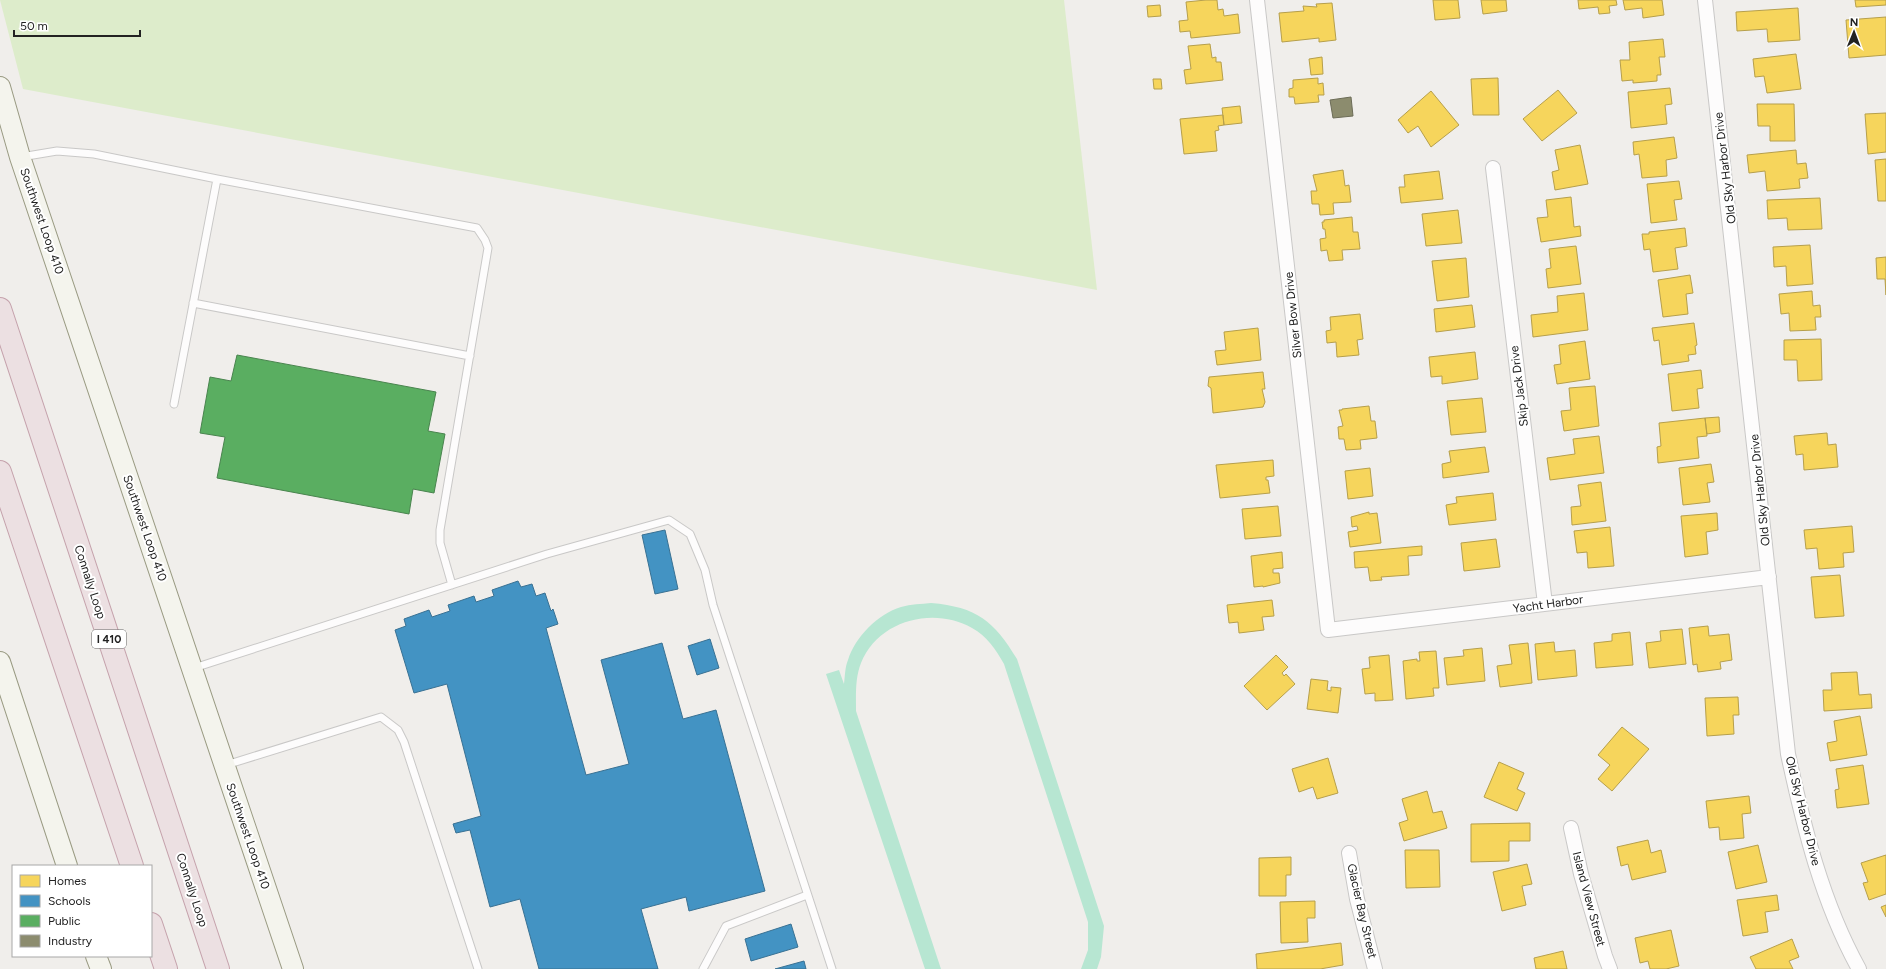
<svg xmlns="http://www.w3.org/2000/svg" width="1886" height="969" viewBox="0 0 1886 969" font-family="Figtree,sans-serif">
  <style>
    .grass { fill: #ddeccb }
    .pitch { fill: #b7e6d2 }
    .homes { fill: #f6d55c; stroke: #b69f4b }
    .schools { fill: #4393c3; stroke: #397193 }
    .public { fill: #5aae61; stroke: #49844e }
    .industry { fill: #8c8c6e; stroke: #6c6c57 }
    .lines { fill: none; stroke-linecap: round; stroke-linejoin: round }
    .service-casing { stroke: #c9c8c7; stroke-width: 9 }
    .minor-casing { stroke: #c9c8c7; stroke-width: 16 }
    .secondary-casing { stroke: #999a82; stroke-width: 22 }
    .motorway-casing { stroke: #c5a2ac; stroke-width: 24 }
    .service { stroke: #fdfcfc; stroke-width: 7 }
    .minor { stroke: #fdfcfc; stroke-width: 14 }
    .secondary { stroke: #f4f4ed; stroke-width: 20 }
    .motorway { stroke: #ece0e2; stroke-width: 22 }
    .labels { text-anchor: middle; stroke-width: 4; stroke-linejoin: round; paint-order: stroke }
    .shield { fill: #fff; stroke: #646464; stroke-width: 1 }
    .shield-label { font-size: 11px; font-weight: bold; fill: #222 }
    .street-label { font-size: 12px; fill: #222; stroke: #fff }
  </style>
  <rect width="100%" height="100%" fill="#f0eeeb"/>
  <path class="grass" d="M0,0h1064l33,290 -1074,-201z"/>
  <path class="pitch" d="M931,603c46,4 63,18 86,56l87,267 -3,31 -4,12h-16l7,-19v-28l-84,-258c-8,-14 -17,-28 -32,-36 -38,-22 -94,-8 -111,35 -6,15 -5,32 -5,48l85,258h-16l-99,-295 13,-4 5,14c1,-8 1,-17 4,-24 7,-23 30,-46 53,-53 10,-3 20,-3 30,-4z"/>
  <path class="homes" d="M1206,0h11l1,10 5,-1 1,7 14,-2 2,19 -49,5 -1,-7 -10,1 -1,-11 9,-1 -2,-18z
    M1433,0h25l2,18 -25,2z
    M1481,0h25l1,11 -24,3z
    M1578,0h38l1,5 -8,1 1,7 -11,1 -1,-7 -19,2z
    M1623,0h39l2,15 -21,3 -1,-10 -17,2z
    M1855,0h31v5l-30,2z
    M1332,3l4,37 -17,2v-4l-37,4 -3,-29 25,-2 -1,-5 14,1 -1,-3z
    M1160,5l1,11 -13,1 -1,-11z
    M1798,8l2,32 -32,2 -1,-13 -30,2 -1,-19z
    M1886,17v38l-37,3 -3,-38z
    M1663,39l2,18h-6l2,18h-4v6l-24,2v-3l-11,1 -2,-21h10l-1,-18z
    M1210,44l2,14 4,-1v5h5l2,18 -37,4 -2,-14 7,-1 -3,-23z
    M1796,54l5,35 -34,4 -3,-17 -9,1 -2,-18z
    M1322,57l1,17 -12,1 -2,-16z
    M1318,78v6l5,-1 1,12h-6l1,7 -24,2 -1,-7h-5v-8l4,-1v-8z
    M1498,78l1,37h-26l-2,-36z
    M1153,79h8l1,10h-8z
    M1670,88l2,16 -7,1 2,19 -36,4 -3,-36z
    M1558,90l19,23 -35,28 -19,-22z
    M1431,91l28,34 -28,22 -13,-21 -10,7 -10,-13z
    M1757,104h37l1,37h-25v-15h-12z
    M1240,106l2,17 -18,2 -2,-17z
    M1886,113v39l-18,2 -3,-40z
    M1223,115l1,10 -6,1 1,4 -4,1 2,20 -33,3 -4,-35z
    M1674,137l3,21 -11,2 1,16 -25,2 -3,-24 -5,1 -1,-13z
    M1580,145l8,39 -33,6 -3,-18 7,-2 -4,-20z
    M1796,150l1,14 9,-1 2,15 -9,1 1,9 -33,3 -2,-20 -16,2 -2,-18z
    M1886,159v42h-8l-3,-41z
    M1343,170l2,16 4,-1 2,17 -18,1 1,11 -14,1 -1,-11h-7l-1,-13h6l-4,-16z
    M1439,171l4,28 -42,4 -2,-16h6l-1,-12z
    M1679,181l3,18 -8,1 3,20 -26,3 -4,-39z
    M1571,197l3,30 6,-1 1,10 -40,6 -4,-24 11,-1 -2,-17z
    M1820,198l2,31 -34,1 -1,-12 -19,1 -1,-19z
    M1458,210l4,33 -36,3 -4,-32z
    M1352,217l1,15h5l2,17 -18,1 1,10 -14,1 -2,-11 -6,1 -1,-12 6,-1 -1,-9h-2l-1,-7h2v-2z
    M1685,228l2,18 -12,2 3,21 -25,3 -3,-23 -6,1 -2,-16h7v-2z
    M1810,245l3,39 -26,2 -1,-20 -12,1 -1,-20z
    M1576,246l5,38 -33,4 -2,-19 5,-1 -2,-19z
    M1886,257v38l-1,-16h-8l-1,-21z
    M1466,258l3,39 -32,4 -5,-40z
    M1690,275l3,18 -7,1 2,20 -25,3 -5,-37z
    M1812,291l1,15 7,-1 1,12h-6l1,13 -26,1 -1,-18 -8,1 -2,-20z
    M1584,293l4,37 -55,7 -2,-22 27,-3 -1,-16z
    M1472,305l3,22 -39,5 -2,-23z
    M1360,314l3,25 -6,1 2,15 -22,2 -1,-15 -9,1 -1,-12 5,-1 -1,-13z
    M1694,323l3,22 -2,1 1,8 -8,1 1,6 -27,4 -3,-25 -5,1 -2,-13z
    M1258,328l3,32 -44,5 -2,-14 11,-1 -2,-18z
    M1821,339l1,41 -24,1 -1,-21h-13v-20z
    M1585,341l5,38 -33,5 -3,-19 7,-1 -2,-19z
    M1475,352l3,27 -36,5v-8l-11,1 -2,-20z
    M1701,370l2,18 -6,1 2,19 -27,3 -4,-37z
    M1263,372l2,17h-3l3,13 -2,5 -50,6 -2,-25 -3,-2 1,-9z
    M1595,386l4,40 -35,5 -3,-20 10,-1 -2,-22z
    M1482,398l4,34 -35,3 -4,-34z
    M1369,406l2,15h4l2,17 -17,2 1,9 -15,1 -2,-11h-5l-1,-12 5,-1 -4,-16h3v-1z
    M1719,417l1,15 -13,2 -2,-16z
    M1705,418l2,18 -10,1 2,21 -41,5 -1,-16 4,-1 -2,-23z
    M1827,433l1,12 8,-1 2,23 -34,3 -1,-16 -7,1 -2,-19z
    M1599,436l5,37 -54,7 -3,-22 28,-4 -2,-15z
    M1485,447l4,25 -46,6 -1,-14 9,-2 -2,-11z
    M1273,460l1,16 -8,1v3h2l2,13 -50,5 -4,-33z
    M1711,464l3,18 -7,1 3,19 -27,3 -4,-37z
    M1370,468l3,28 -25,3 -3,-28z
    M1601,482l5,39 -34,4 -1,-18 10,-1 -3,-21z
    M1493,493l3,27 -47,5 -3,-20 11,-2 -1,-6z
    M1278,506l3,30 -36,3 -3,-30z
    M1369,512v2l8,-1 4,30 -31,4 -2,-15 10,-2 -1,-4 -5,1 -1,-10z
    M1717,513l1,17 -12,2 2,22 -23,3 -4,-41z
    M1852,526l2,26 -11,1 1,14 -25,2 -2,-21 -11,1 -2,-19z
    M1610,527l4,39 -26,2 -1,-16 -10,1 -3,-22z
    M1496,539l4,28 -36,4 -3,-28z
    M1422,546v9l-14,1 1,19 -28,2 1,3 -12,1 -2,-14 -13,1 -1,-16z
    M1282,552l1,16 -10,1v4h6l1,10 -17,4v-1l-9,1 -3,-31z
    M1840,575l4,41 -29,2 -4,-41z
    M1272,600l2,16 -12,1 2,13 -25,3 -1,-11 -9,1 -2,-18z
    M1708,626l1,10 20,-2 3,26 -12,2 1,7 -23,3 -1,-8 -4,1 -4,-37z
    M1682,629l4,35 -37,4 -3,-25 15,-2 -1,-10z
    M1630,632l3,33 -37,3 -2,-25 18,-2v-7z
    M1554,642l1,10 20,-2 2,26 -39,4 -3,-36z
    M1528,643l4,40 -32,4 -3,-21 15,-2 -3,-19z
    M1482,648l3,33 -38,4 -3,-27 20,-2 -1,-6z
    M1436,651l3,37h-6l1,8 -28,3 -3,-38 14,-2v2h3l-1,-9z
    M1276,655l12,12 -6,6 2,3 2,-2 9,10 -28,26 -23,-24z
    M1389,655l4,45 -18,1v-8l-10,1 -3,-25 8,-1 -1,-11z
    M1857,672l2,23 12,-1 1,14 -48,3 -1,-21h9l-1,-17z
    M1311,679l17,2 -1,9 4,1v-4l10,1 -3,25 -31,-4z
    M1738,697l1,18h-6l1,19 -27,2 -2,-38z
    M1860,716l7,39 -37,6 -3,-18 10,-2 -3,-20z
    M1622,727l27,22 -37,42 -14,-12 12,-14 -12,-10z
    M1328,758l10,35 -21,6 -4,-12 -14,5 -7,-23z
    M1499,762l25,11 -7,16 8,4 -8,18 -33,-14z
    M1863,765l6,39 -32,4 -2,-18 4,-1 -3,-20z
    M1427,791l6,22 9,-2 5,17 -43,13 -5,-18 9,-3 -6,-21z
    M1749,796l2,17 -9,1 2,24 -24,2 -1,-13 -10,1 -3,-27z
    M1530,823v18h-21v20l-38,1v-38z
    M1648,840l3,13 10,-3 5,22 -34,8 -4,-16 -7,2 -4,-19z
    M1758,845l9,37 -31,7 -8,-37z
    M1405,850h34l1,37 -34,1z
    M1886,855v39l-17,6 -6,-17 5,-1 -7,-19z
    M1291,857v18h-5v21h-27v-38z
    M1527,864l5,20 -10,2 4,19 -24,6 -9,-39z
    M1777,895l2,15 -14,2 3,20 -25,4 -6,-36z
    M1315,901v17h-8l1,24 -27,1 -1,-41z
    M1886,905v12l-5,-10z
    M1671,930l8,36 -13,3h-16l-2,-8 -8,2 -5,-25z
    M1792,939l7,18 -10,4 4,8h-37l-6,-12z
    M1341,943l2,22 -23,4h-63l-1,-15z
    M1563,951l4,18h-31l-2,-11z"/>
  <path class="schools" d="M665,530l13,59 -23,5 -13,-59z
    M518,581l3,6 11,-3 4,12 9,-3 6,18 2,-2 5,15 -12,4 40,147 43,-11 -28,-104 61,-17 21,76 33,-9 49,181 -76,20 -3,-14 -45,12 17,60h-119l-19,-70 -30,8 -20,-77 -14,3 -3,-9 28,-8 -34,-132 -33,9 -19,-63 11,-4 -2,-7 25,-9 3,7 18,-6 -2,-6 26,-9 2,6 18,-6 -2,-6z
    M710,639l9,29 -22,7 -9,-29z
    M791,924l7,23 -47,14 -6,-22z
    M804,961l2,8h-31z"/>
  <path class="public" d="M237,355l199,37 -8,39 17,3 -11,59 -21,-4 -4,25 -192,-36 8,-41 -25,-4 10,-56 21,4z"/>
  <path class="industry" d="M1351,97l2,19 -20,2 -3,-18z"/>
  <g class="lines">
    <g class="service-casing">
      <path id="service" d="M21,157l36,-6 37,3 123,25 260,49 8,12 3,8 -48,282v13l12,42
        M193,303l277,53
        M174,404l43,-225
        M194,668l353,-114 122,-34 21,14 15,36 8,35 119,364
        M226,765l155,-48 17,13 6,12 74,227
        M703,969l23,-43 81,-31"/>
    </g>
    <g class="minor-casing">
      <path id="minor" d="M1257,0l71,630 441,-53
        M1705,0l83,754c16,74 34,148 71,215
        M1493,168l52,436
        M1571,828l10,46 24,82 5,13
        M1349,853l8,46 18,70"/>
    </g>
    <g class="secondary-casing">
      <path id="secondary" d="M0,87l20,70 273,812
        M0,662l67,204
        M96,956l5,13"/>
    </g>
    <g class="motorway-casing">
      <path id="motorway" d="M0,309l218,660
        M0,472l132,394
        M151,924l15,45"/>
    </g>
    <use href="#service" class="service"/>
    <use href="#minor" class="minor"/>
    <use href="#secondary" class="secondary"/>
    <use href="#motorway" class="motorway"/>
  </g>
  <g class="labels">
    <rect class="shield" x="92" y="630" width="34" height="18" rx="3"/>
    <g class="shield-label">
      <text x="109" y="643">I 410</text>
    </g>
    <g class="street-label">
      <text transform="translate(1725 168) rotate(-97)" y="4">Old Sky Harbor Drive</text>
      <text transform="translate(42 221) rotate(71)" y="4">Southwest Loop 410</text>
      <text transform="translate(1293 315) rotate(-96)" y="4">Silver Bow Drive</text>
      <text transform="translate(1519 386) rotate(-97)" y="4">Skip Jack Drive</text>
      <text transform="translate(1760 490) rotate(-96)" y="4">Old Sky Harbor Drive</text>
      <text transform="translate(145 528) rotate(71)" y="4">Southwest Loop 410</text>
      <text transform="translate(90 582) rotate(72)" y="4">Connally Loop</text>
      <text transform="translate(1548 604) rotate(-8)" y="4">Yacht Harbor</text>
      <text transform="translate(1803 811) rotate(76)" y="4">Old Sky Harbor Drive</text>
      <text transform="translate(248 836) rotate(71)" y="4">Southwest Loop 410</text>
      <text transform="translate(192 890) rotate(72)" y="4">Connally Loop</text>
      <text transform="translate(1589 899) rotate(75)" y="4">Island View Street</text>
      <text transform="translate(1362 911) rotate(77)" y="4">Glacier Bay Street</text>
    </g>
  </g>
  <rect x="12" y="865" width="140" height="92" fill="#ffffff" stroke="#a7a7a7"/>
  <rect x="20" y="875" width="20" height="12" fill="#f6d55c" stroke="#a7a7a7"/>
  <text x="48" y="885" font-size="12" fill="#222222">Homes</text>
  <rect x="20" y="895" width="20" height="12" fill="#4393c3" stroke="#a7a7a7"/>
  <text x="48" y="905" font-size="12" fill="#222222">Schools</text>
  <rect x="20" y="915" width="20" height="12" fill="#5aae61" stroke="#a7a7a7"/>
  <text x="48" y="925" font-size="12" fill="#222222">Public</text>
  <rect x="20" y="935" width="20" height="12" fill="#8c8c6e" stroke="#a7a7a7"/>
  <text x="48" y="945" font-size="12" fill="#222222">Industry</text>
  <g transform="translate(1854 32) rotate(1)" stroke="#ffffff" stroke-width="3" paint-order="stroke">
  <path d="M0-3L7 15L0 10L-7 15Z" fill="#222222"/>
  <text y="-6" font-size="11" font-weight="bold" text-anchor="middle" fill="#222222">N</text>
  </g>
  <path d="M14 30v6h126v-6" fill="none" stroke="#222222" stroke-width="2"/>
  <text x="20" y="30" font-size="12" fill="#222222" stroke="#ffffff" stroke-width="3" paint-order="stroke">50 m</text>
</svg>
